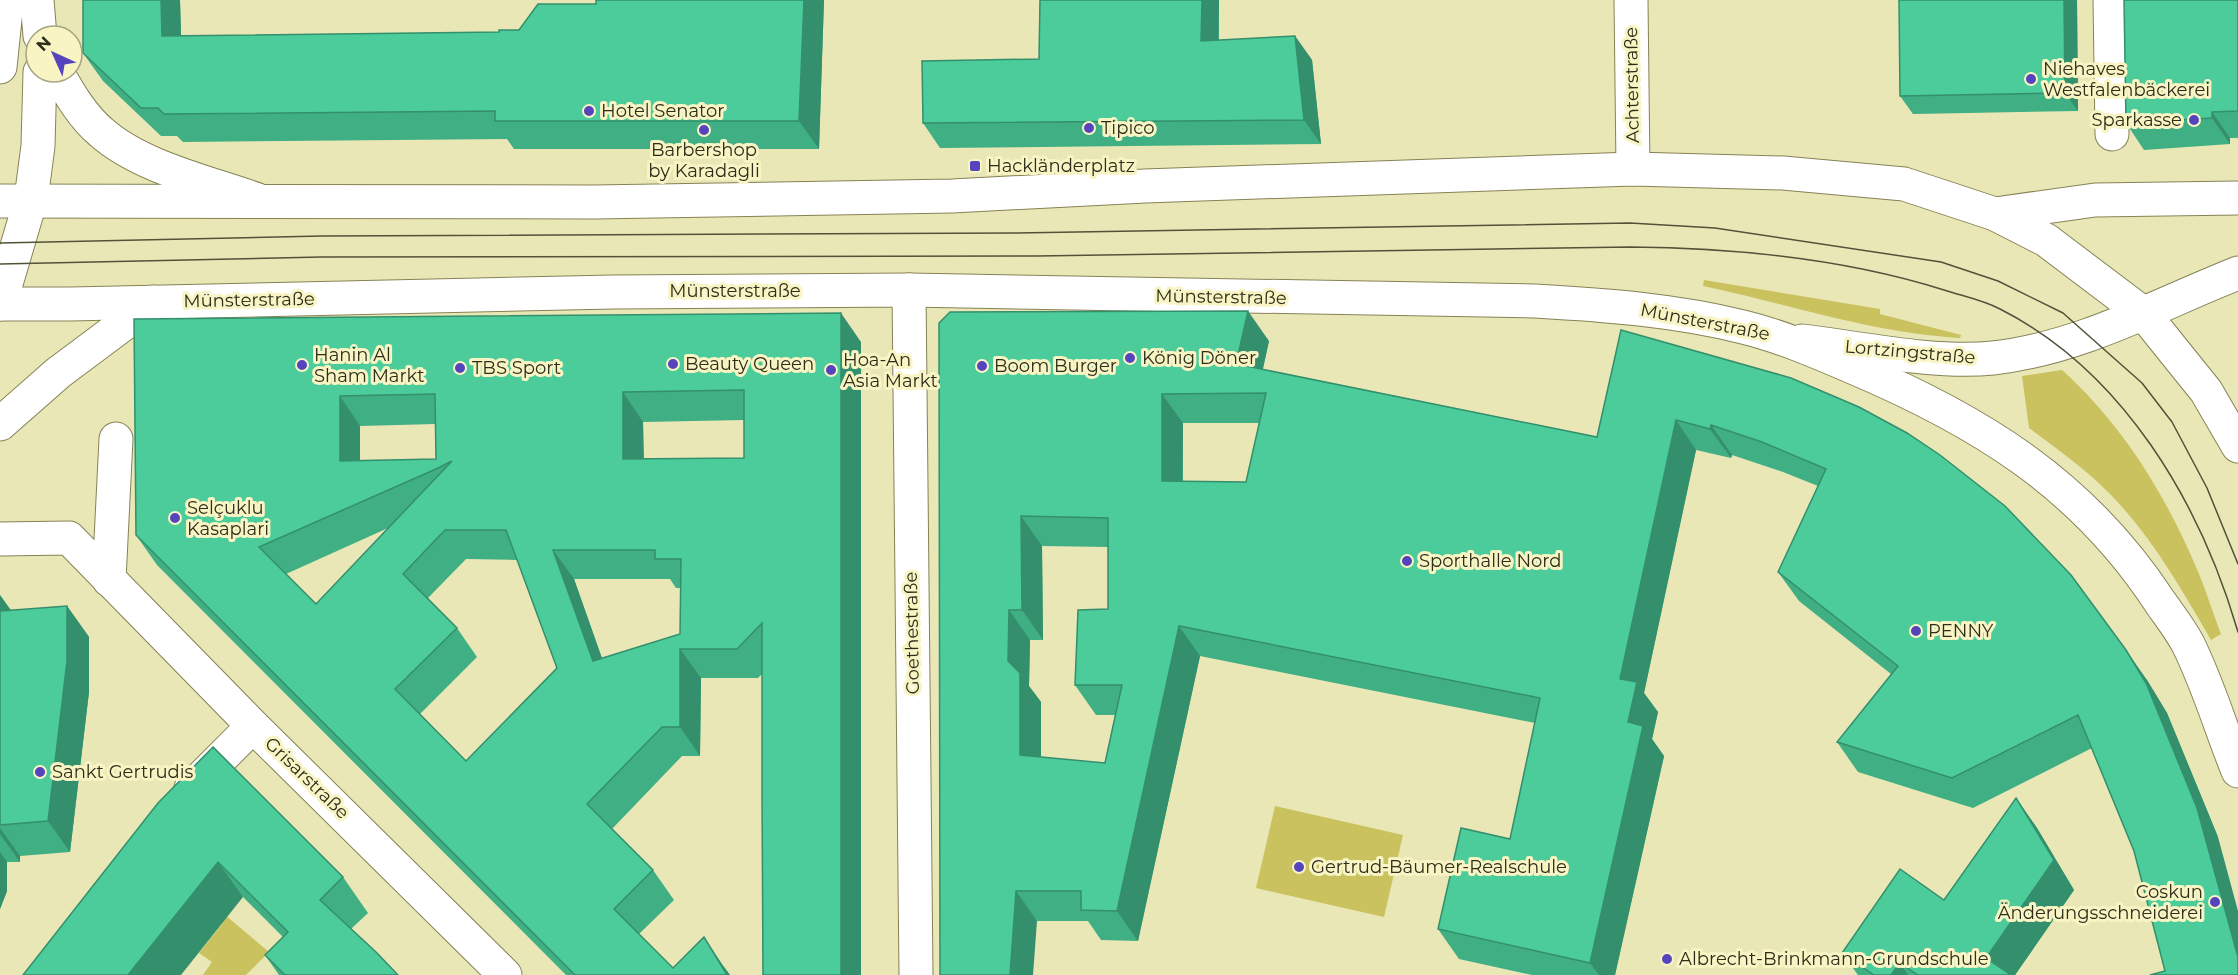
<svg xmlns="http://www.w3.org/2000/svg" width="2238" height="975" viewBox="0 0 2238 975" font-family="Montserrat,sans-serif">
  <style>
    .green { fill: #cac15f }
    .lines { fill: none; stroke-linecap: round; stroke-linejoin: round }
    .minor-casing { stroke: #868256; stroke-width: 35 }
    .major-casing { stroke: #868256; stroke-width: 35 }
    .minor { stroke: #fff; stroke-width: 33 }
    .major { stroke: #fff; stroke-width: 33 }
    .tram { stroke: #525139; stroke-width: 1.5 }
    .wall { fill: #40af84; fill-rule: evenodd }
    .shaded-wall { fill: #348f6c }
    .building { fill: #4bcc9a; stroke: #348f6c; stroke-width: 1.5; fill-rule: evenodd }
    .poi-dot { fill: #5644bc; stroke: #f8f4c4; stroke-width: 2 }
    .labels { text-anchor: middle; stroke-width: 6; stroke-linejoin: round; paint-order: stroke }
    .poi-label { font-size: 18px; fill: #2e2d1b; stroke: #f8f4c4; text-anchor: start }
    .street-label { font-size: 18px; fill: #2e2d1b; stroke: #f8f4c4 }
  </style>
  <rect width="100%" height="100%" fill="#eae7b7"/>
  <path class="green" d="M1704,280l176,29v5l81,21 -1,3c-89,-5 -171,-34 -257,-52z
    M2062,370c62,56 105,127 137,204 8,19 14,40 22,60l-10,6c-29,-50 -59,-103 -100,-145 -24,-25 -54,-46 -82,-67l-7,-52z
    M1275,806l128,29 -19,82 -128,-29z
    M206,899l63,53 -23,23h-43l9,-13 -13,-9 23,-29 -22,-18z"/>
  <g class="lines">
    <g class="minor-casing">
      <path id="minor" d="M37,0l3,36
        M1631,0l2,169
        M2110,0l2,134
        M0,67l7,-67
        M57,72c12,21 25,44 44,60 39,35 107,50 157,68
        M1995,214l100,-14 143,-2
        M909,290l7,685
        M0,304l31,-105 7,-53 2,-74
        M1802,341c58,7 133,23 191,17 88,-10 164,-53 245,-85
        M0,424l58,-51 95,-71
        M0,539l69,-1 184,188 252,249
        M109,580l7,-141
        M191,788l62,-62"/>
    </g>
    <g class="major-casing">
      <path id="major" d="M0,201l594,1 358,-6 193,-10 488,-17 150,4 121,11 91,30 51,26 98,74 62,77 32,55
        M0,304h70l543,-12 296,-2 626,11c70,4 140,9 208,26 37,9 72,24 107,39 128,54 232,117 310,236 9,13 20,27 28,42 20,40 33,85 50,127"/>
    </g>
    <use href="#minor" class="minor"/>
    <use href="#major" class="major"/>
    <path class="tram" d="M0,243l322,-7 694,-3 614,-10 85,5 226,34 57,19 65,32 79,70 30,39 35,66 31,76
      M0,264l321,-7 716,-1 594,-9c105,1 212,11 313,43 18,6 39,10 56,19 123,62 200,193 238,323"/>
  </g>
  <path class="wall" d="M83,0h97l1,36 318,-4 20,-2 77,-26v-4h228l-5,149h-305l-7,-10 -324,3 -6,-6h-16l-58,-55 -20,-28z
    M1040,0h179v40l76,-4 17,24 9,84 -381,4 -17,-25 116,-64z
    M1899,0h178l1,111 -165,3 -13,-18z
    M2238,0v138h-8v6l-86,6 -18,-27z
    M134,319l727,23v633h-98l-1,-301 -4,4h-57l-1,78h-18l-70,73 41,41 21,30 -35,34 34,34 51,-1 6,8h-164l-409,-410 -21,-30zM744,420v38l-100,1 -1,-37zM435,424l1,35 -76,2v-35zM388,528l-72,76 -30,-30zM466,559l51,1 40,108 -91,93 -46,-47 57,-57 -20,-29 -29,-30zM574,579h96l6,9h5l-1,46 -78,24z
    M939,323l330,18 -6,28 334,68 24,-107 526,350 20,33 51,124 -53,134 -31,-120 -42,-103 -119,60 -115,-36 -21,-30 54,-68 -92,-73 -21,-29 40,-86 -35,-14 -51,-17 -1,3 -35,-8 -52,243 14,19 -6,27 12,17 -49,219h-83l-73,-16 -21,-30 72,-90 25,-116 -335,-67 -62,285 -37,-1 -13,-19h-51l-97,54zM1183,423h76l-13,59 -63,-1zM1042,546l66,1v62l-33,76 21,30h19l-10,48 -64,-6v-55l-12,-16 1,-46h13z
    M0,595l11,15 56,-4 22,31v55l-19,160 -50,4v6h-13v29l-7,18z
    M2016,798l21,30 37,62 -59,85h-157l-16,-22 102,-53z
    M158,803l185,74 25,36 -17,16 47,46h-119l-14,-20 18,-18 -40,-40z"/>
  <path class="shaded-wall" d="M161,0h19l2,64 -20,-28z
    M804,0h20l-5,149 -20,-28z
    M1202,0h17l-1,66 -17,-25z
    M2064,0h13l1,111 -13,-18z
    M1295,36l17,24 9,84 -17,-24z
    M2212,112l18,26v6l-18,-26z
    M1248,311l21,30 -12,53 -21,-30z
    M841,313l20,29v633h-20z
    M623,392l20,30 1,67 -21,-30z
    M1162,394l21,29 -1,88 -20,-30z
    M340,396l20,30v65l-20,-30z
    M1676,420l20,30 -52,243 14,19 -6,27 12,17 -49,219h-16l-9,-12 38,-241 -8,-43z
    M1711,425l21,30 -1,3 -21,-29z
    M1021,516l21,30 1,94 -21,-30z
    M553,550l21,29 39,111 -20,-29z
    M0,595l17,25 -17,-4z
    M67,606l22,31v55l-19,160 -22,-31z
    M1009,610l21,30 -1,46 12,16v82l-21,-29 -12,-94z
    M1179,626l21,30 -62,285 -21,-30z
    M680,649l21,29 -1,78 -20,-29z
    M2126,650l21,30 20,33 51,124 20,74v46z
    M2016,798l21,30 37,62 -59,85h-17l-12,-17z
    M0,828l20,28v6l-20,-28z
    M0,852l7,10v29l-7,18z
    M218,862l25,35 -62,78h-53z
    M1016,891l21,30 -4,54h-23z
    M704,937l20,30 6,8h-3z
    M1900,963l8,12h-17z"/>
  <path class="building" d="M83,0h78l1,36 337,-4v-2h20l19,-26h58v-4h208l-5,121h-304v-10l-331,3 -6,-6h-17l-58,-55z
    M1040,0h162l-1,41 94,-5 9,84 -381,3 -1,-62 117,-2z
    M1899,0h165l1,93 -165,3z
    M2124,0h114v111l-26,1v6l-86,5z
    M1248,311l-12,53 361,73 24,-107 170,48 68,29 48,26 33,22 65,51 66,69 55,75 20,33 51,125 41,149v18h-88l15,-4 -31,-120 -56,-136 -126,63 -115,-36 61,-76 -120,-94 48,-103 -64,-27 -51,-17 -1,4 -34,-9 -56,259 17,3 -9,40 15,4 -53,237 -152,-34 23,-101 49,11 30,-141 -361,-72 -62,285 -36,-1v-19h-65l-6,84h-70l-1,-652 11,-11zM1266,393l-20,89 -84,-1v-87zM1021,516l87,2v91l-30,1 -3,75h47l-17,78 -85,-8v-82l-12,-12 1,-51h13z
    M841,313v662h-78l-1,-182v-170l-25,26h-57v78h-18l-75,77 66,66 -39,39 59,59 31,-31 23,38h-152l-439,-440 -2,-216zM744,390v68l-121,1v-67zM435,394l1,65 -96,2v-65zM452,461l-136,143 -57,-57 177,-78zM445,530h61l51,138 -91,93 -71,-72 62,-61 -54,-54zM553,550h102v9h26l-1,75 -87,27z
    M67,606v55l-19,160 -48,4v-214z
    M213,747l130,130 -23,23 56,52 22,23h-113l-20,-20 23,-23 -70,-70 -90,113h-105l135,-172z
    M2016,798l38,62 -68,98 25,17h-93l-18,-12 -9,12h-17l-32,-22 58,-84 44,31z"/>
  <g class="poi-dot">
    <circle cx="2031" cy="79" r="6"/>
    <circle cx="589" cy="111" r="6"/>
    <circle cx="2194" cy="120" r="6"/>
    <circle cx="1089" cy="128" r="6"/>
    <circle cx="704" cy="130" r="6"/>
    <rect x="969" y="160" width="12" height="12" rx="3"/>
    <circle cx="1130" cy="358" r="6"/>
    <circle cx="673" cy="364" r="6"/>
    <circle cx="302" cy="365" r="6"/>
    <circle cx="982" cy="366" r="6"/>
    <circle cx="460" cy="368" r="6"/>
    <circle cx="831" cy="370" r="6"/>
    <circle cx="175" cy="518" r="6"/>
    <circle cx="1407" cy="561" r="6"/>
    <circle cx="1916" cy="631" r="6"/>
    <circle cx="40" cy="772" r="6"/>
    <circle cx="1299" cy="867" r="6"/>
    <circle cx="2215" cy="902" r="6"/>
    <circle cx="1667" cy="959" r="6"/>
  </g>
  <g class="labels">
    <g class="poi-label">
      <text x="2043" y="75">Niehaves<tspan x="2043" dy="21">Westfalenbäckerei</tspan></text>
      <text x="601" y="117">Hotel Senator</text>
      <text x="2182" y="126" text-anchor="end">Sparkasse</text>
      <text x="1101" y="134">Tipico</text>
      <text x="704" y="156" text-anchor="middle">Barbershop<tspan x="704" dy="21">by Karadagli</tspan></text>
      <text x="987" y="172">Hackländerplatz</text>
      <text x="314" y="361">Hanin Al<tspan x="314" dy="21">Sham Markt</tspan></text>
      <text x="1142" y="364">König Döner</text>
      <text x="843" y="366">Hoa-An<tspan x="843" dy="21">Asia Markt</tspan></text>
      <text x="685" y="370">Beauty Queen</text>
      <text x="994" y="372">Boom Burger</text>
      <text x="472" y="374">TBS Sport</text>
      <text x="187" y="514">Selçuklu<tspan x="187" dy="21">Kasaplari</tspan></text>
      <text x="1419" y="567">Sporthalle Nord</text>
      <text x="1928" y="637">PENNY</text>
      <text x="52" y="778">Sankt Gertrudis</text>
      <text x="1311" y="873">Gertrud-Bäumer-Realschule</text>
      <text x="2203" y="898" text-anchor="end">Coskun<tspan x="2203" dy="21">Änderungsschneiderei</tspan></text>
      <text x="1679" y="965">Albrecht-Brinkmann-Grundschule</text>
    </g>
    <g class="street-label">
      <text transform="translate(1632 85) rotate(-91)" y="6">Achterstraße</text>
      <text x="735" y="297">Münsterstraße</text>
      <text transform="translate(1221 297) rotate(1)" y="6">Münsterstraße</text>
      <text transform="translate(249 300) rotate(-1)" y="6">Münsterstraße</text>
      <text transform="translate(1705 322) rotate(11)" y="6">Münsterstraße</text>
      <text transform="translate(1910 352) rotate(5)" y="6">Lortzingstraße</text>
      <text transform="translate(912 633) rotate(-91)" y="6">Goethestraße</text>
      <text transform="translate(307 778) rotate(44)" y="6">Grisarstraße</text>
    </g>
  </g>
  <g transform="translate(54 54) rotate(315)"><circle r="28" fill="#f8f4c4" stroke="#a7a480" stroke-width="1.5"/>
  <path d="M0-4.5L10 22L0 15L-10 22Z" fill="#5644bc"/>
  <text y="-9" font-size="16" font-weight="bold" text-anchor="middle" fill="#2e2d1b">N</text>
  </g>
</svg>
